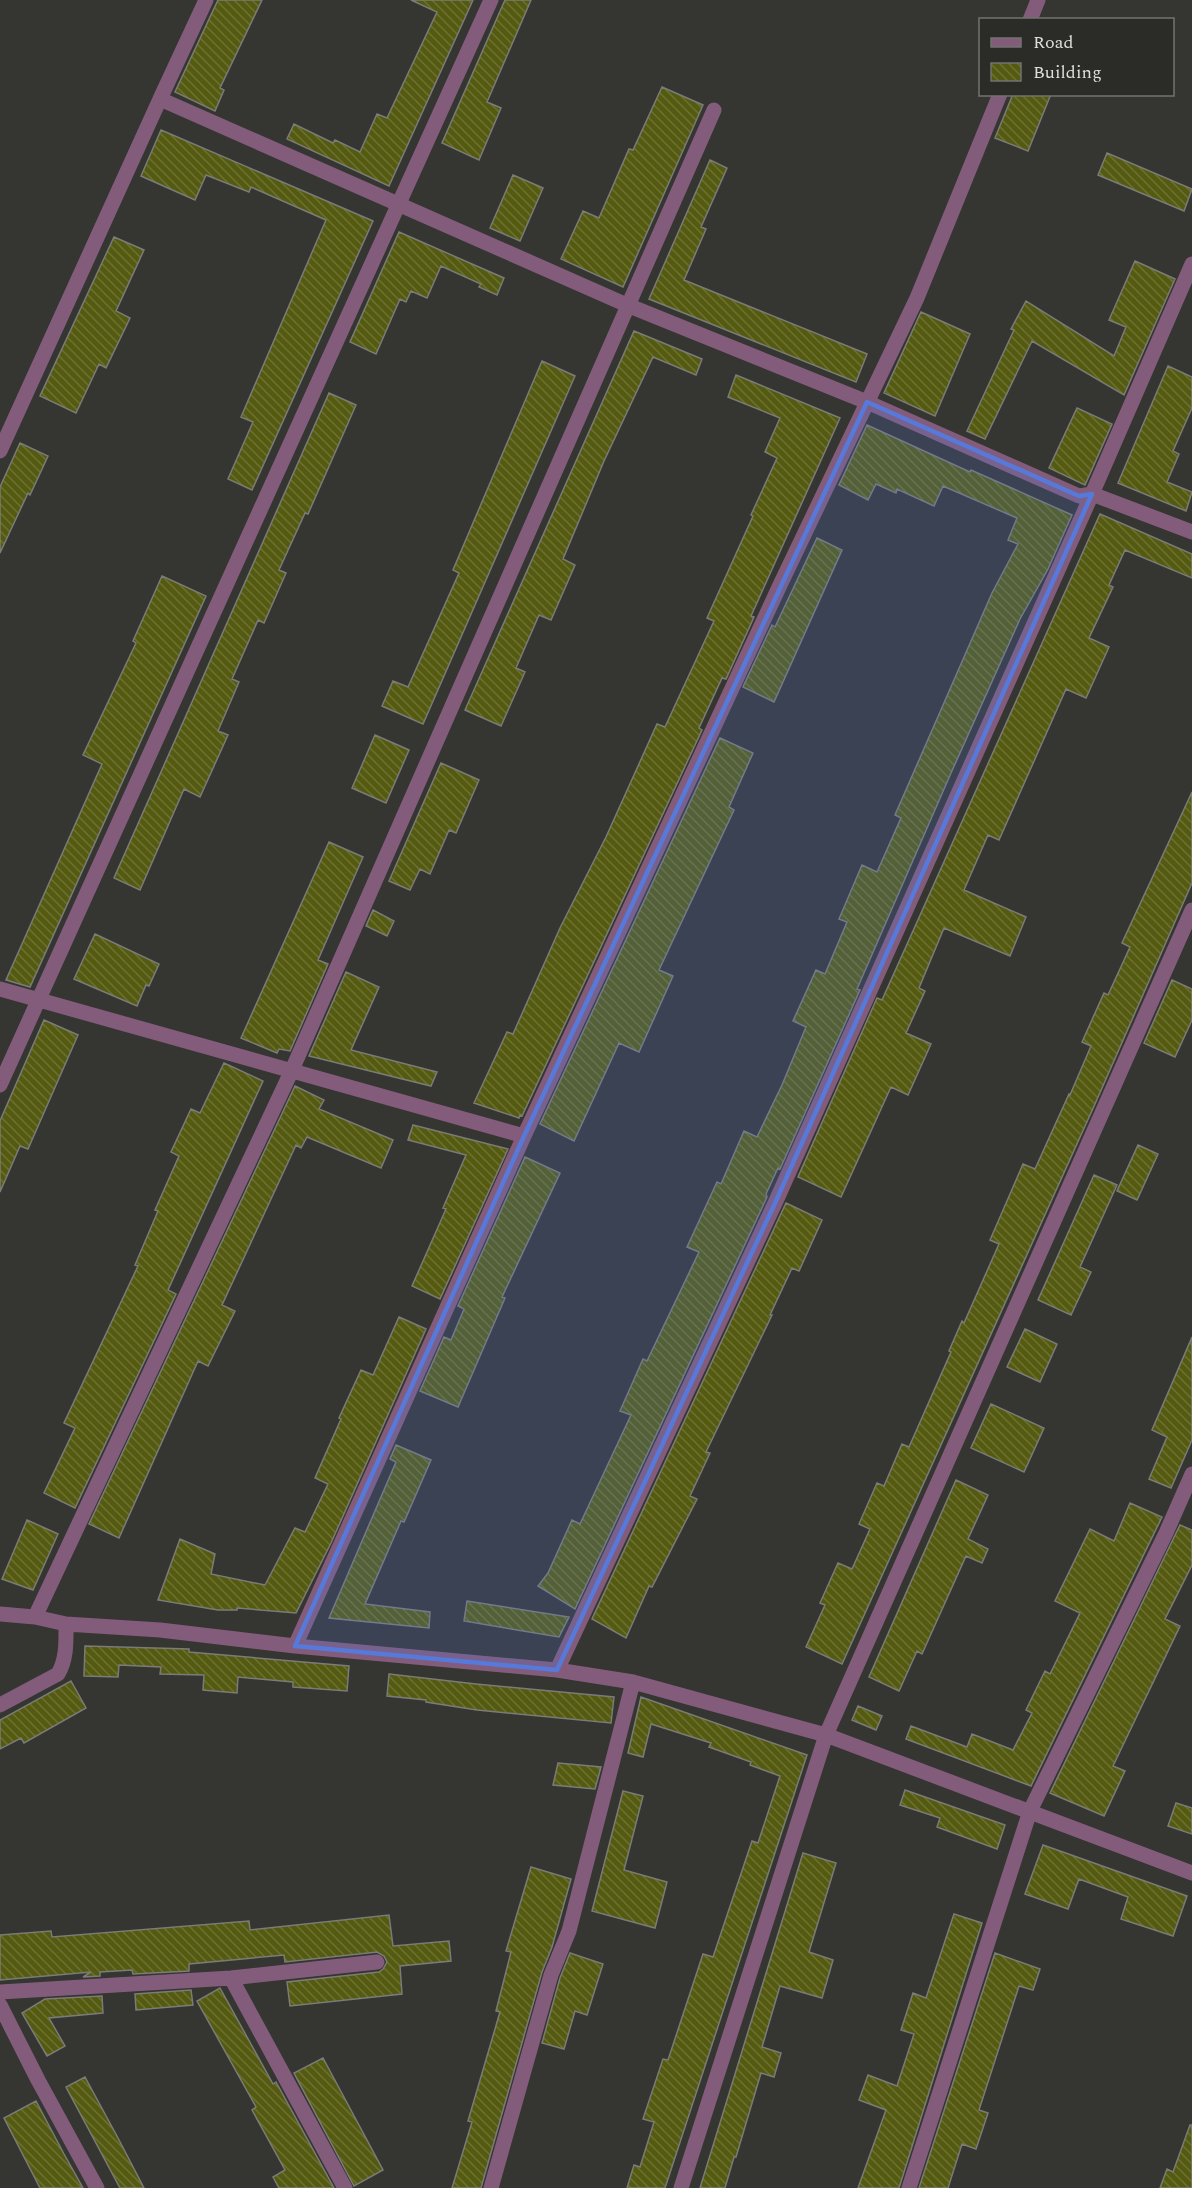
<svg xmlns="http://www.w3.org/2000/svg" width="1192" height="2188" viewBox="0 0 1192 2188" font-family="Spectral,serif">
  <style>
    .building { fill: url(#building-back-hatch); stroke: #7b7b78; stroke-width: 1.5 }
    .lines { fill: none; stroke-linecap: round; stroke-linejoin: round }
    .street { stroke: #835c7c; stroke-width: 15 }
    .marked { fill: #5779d9; fill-opacity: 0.2; stroke: #5779d9; stroke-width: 4.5; stroke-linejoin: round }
  </style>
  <defs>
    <pattern id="building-back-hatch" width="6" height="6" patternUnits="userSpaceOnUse" patternTransform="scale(1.5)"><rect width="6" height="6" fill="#545a10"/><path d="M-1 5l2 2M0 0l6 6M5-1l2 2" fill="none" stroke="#6c7132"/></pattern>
  </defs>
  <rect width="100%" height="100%" fill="#353532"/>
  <path class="building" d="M218,0h44l-42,88 4,2 -9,21 -40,-19z
    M411,0h62l-84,186 -102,-47 7,-15 39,19 2,-3 25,12 17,-38 10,4 50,-106z
    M505,0h26l-44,102 14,6 -22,52 -37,-17z
    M662,87l41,18 -80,182 -62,-28 22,-48 16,7 30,-69 4,1z
    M1013,94h38l-23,57 -33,-13z
    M161,130l212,91 -121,269 -24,-11 25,-57 -12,-5 85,-197 -75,-33 -2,5 -43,-17 -11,25 -54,-24z
    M1107,153l85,36 -8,22 -86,-36z
    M710,160l17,8 -26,59 5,2 -22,51 183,74 -11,28 -207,-83z
    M513,175l30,13 -23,53 -30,-13z
    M399,232l105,46 -7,17 -18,-8 2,-3 -40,-18 -14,32 -16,-7 -5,11 -6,-3 -24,55 -26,-12z
    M114,237l30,13 -28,61 14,7 -24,50 -7,-4 -23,49 -36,-17z
    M1135,261l40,18 -51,116 -92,-54 -47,98 -18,-8 47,-101 -3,-1 15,-28 88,55 12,-29 -17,-7z
    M921,312l49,22 -35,82 -51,-23z
    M634,331l68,28 -6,16 -43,-18 -49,104 -41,98 12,6 -24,55 -12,-5 -23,53 9,4 -24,54 -36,-16z
    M542,361l33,15 -152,348 -41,-18 11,-25 15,6 51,-114 -6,-3z
    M1168,366l24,11v31l-19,43 6,3 -12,28 25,10 -6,19 -68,-28z
    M736,375l104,43 -89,198 3,1 -28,62 -4,-1 -23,50 3,2 -180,386 -2,-1 -1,3 -45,-15 33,-71 6,2 47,-106 46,-91 51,-113 8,3 49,-106 -7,-3 46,-102 -2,-1 26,-57 -12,-6 15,-34 -52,-21z
    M329,393l27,12 -48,109 -3,-1 -26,57 7,3 -22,50 -6,-3 -26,59 7,3 -21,49 10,4 -28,62 -16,-8 -44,101 -26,-12z
    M1077,408l35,16 -27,61 -36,-17z
    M867,425l103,47 1,-2 101,45 -24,54 -28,50 -69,154 -94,216 3,1 -80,179 -2,-1 -12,26 1,3 -192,412 -37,-23 10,-13 24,-53 8,4 51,-109 -11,-4 23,-52 4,2 52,-109 -12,-5 30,-65 4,2 23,-53 13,6 25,-52 24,-58 -13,-6 23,-51 9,4 22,-52 -8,-3 23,-54 15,7 24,-54 -6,-3 97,-222 26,-49 -10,-4 9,-22 -74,-32 -9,20 -37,-17 -1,4 -20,-9 -8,16 -29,-15z
    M20,443l28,13 -18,39 -2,-2 -28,60v-66z
    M1100,514l92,40v24l-67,-28 -16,35 4,2 -24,51 20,9 -23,51 -20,-9 -67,151 -11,-5 -24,55 62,27 -16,39 -66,-28 -25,60 6,3 -19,42 25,11 -23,51 -17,-8 -50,110 -43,-20 79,-179 5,2z
    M817,538l25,12 -68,152 -31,-15 29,-62 3,2z
    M162,576l44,20 -176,391 -24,-7 96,-216 -19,-9 53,-112 -3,-2z
    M375,735l34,15 -23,53 -34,-15z
    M720,738l33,15 -24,54 5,3 -75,160 14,6 -34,76 -20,-9 -45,98 -34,-17z
    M441,763l38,17 -23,53 -7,-3 -19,44 -10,-5 -10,21 -21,-9z
    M1192,792v91l-97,221 -253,560 -36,-17 19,-42 -5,-2 18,-40 14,6 18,-40 -11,-5 18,-41 7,3 18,-42 7,3 42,-95 -2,-1 13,-30 2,2 35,-79 -9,-4 33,-76 12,5 34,-75 1,1 21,-49 -9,-4 22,-49 4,2 22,-48 -8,-4z
    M329,842l34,15 -45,103 10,4 -38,87 -11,-2 -2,4 -36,-15z
    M373,910l21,11 -7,15 -21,-10z
    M95,934l64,30 -10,22 -3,-1 -9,21 -63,-27z
    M346,972l33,15 -28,63 86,22 -6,14 -122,-30z
    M1172,980l20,9v31l-17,37 -31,-14z
    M44,1020l34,15 -50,114 -8,-3 -20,46v-71z
    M224,1063l39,18 -95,209 8,4 -101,214 -31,-15 31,-65 -11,-5 74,-157 -3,-1 23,-54 -3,-1 24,-54 -8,-4 20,-43 9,4z
    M295,1086l29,14 -5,9 74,31 -12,28 -74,-31 -6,11 -5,-3 -74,160 13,6 -27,55 -10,-5 -79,177 -30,-14z
    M413,1125l95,24 -68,150 -28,-13 34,-77 -3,-1 23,-53 -58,-15z
    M1138,1145l20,9 -21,46 -20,-9z
    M525,1157l35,16 -58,124 3,1 -47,109 -38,-16 24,-54 7,3 13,-31 -6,-3z
    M1094,1175l23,10 -37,82 11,5 -20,43 -33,-15z
    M786,1203l36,17 -23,51 -7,-3 -22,47h2l-66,137 4,1 -20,43 7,3 -45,88 -3,-1 -23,52 -34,-19z
    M399,1317l27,12 -95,214 -35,70 -59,-5v2h-19l-60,-10 22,-61 35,15 -4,20 54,11 30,-57 10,4 23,-48 -13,-6 26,-59 -2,-1 22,-48 12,5z
    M1025,1329l32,15 -17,38 -33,-15z
    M1192,1337v103l-21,48 -22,-9 18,-42 -15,-7z
    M991,1404l53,24 -20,44 -53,-24z
    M396,1445l35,15 -27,62 -3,-1 -36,83 65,8 -1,16 -100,-10 67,-156 -6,-3z
    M956,1480l32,15 -20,44 20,10 -6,14 -16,-7 -44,98 -5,-3 -18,40 -30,-14z
    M1130,1503l32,14 -131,269 -125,-47 5,-13 56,21 5,-13 41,16 19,-37 -6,-3 19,-39 5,3 30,-61 -25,-12 35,-72 24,12z
    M27,1520l31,14 -25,56 -31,-11z
    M1180,1525l12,5v35l-27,54 15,7 -67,140 12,5 -21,45 -54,-23z
    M467,1601l102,16 -10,20 -95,-16z
    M85,1646l104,3v3l160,14 -2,25 -54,-4v-5l-55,-5 -1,16 -34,-3 1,-15 -44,-1 1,-7 -42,-2 -1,12 -34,-1z
    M389,1674l87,10 138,13 -3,26 -134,-13 -51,-8v-2l-39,-4z
    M71,1681l15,27 -62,35 -3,-5 -21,11v-29z
    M641,1697l166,58 -142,433h-38l7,-23 6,2 14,-45 -11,-3 20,-60 5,1 35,-106 10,3 39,-116 6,2 22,-67 -30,-11 1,-3 -42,-15 2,-4 -60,-19 -8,33 -15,-4z
    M858,1706l24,10 -6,14 -24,-10z
    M558,1763l43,4 -6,22 -42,-4z
    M905,1790l100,35 -8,24 -60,-22 3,-9 -40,-13z
    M623,1791l20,5 -19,74 43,12 -12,46 -63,-17z
    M1176,1803l16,5v26l-24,-8z
    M1043,1845l144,51 -14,40 -52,-17 7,-22 -49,-18 -11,30 -43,-15z
    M803,1853l33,10 -27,89 24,8 -11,38 -42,-12 -18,61 19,6 -7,24 -13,-4 -25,84h-2l-9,31h-25z
    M531,1867l40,12 -19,68 -10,25 -61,216h-29l20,-66 -4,-1 32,-109 -4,-1 15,-59 -5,-1z
    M954,1914l28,9 -83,265h-41l28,-78 -27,-10 9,-25 29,11 17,-52 -13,-4 12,-37 13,5z
    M389,1915l4,31 56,-5 2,20 -51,5 2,28 -112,12 -3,-24 92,-10 4,-3 4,-7 -3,-6 -7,-4 -92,10 -1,-7 -95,9v7l-56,3 -1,-4 -32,2v4l-17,1 8,-5 -91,8v-45l51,-4 1,6 197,-16 1,9z
    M570,1953l33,11 -16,51 -12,-4 -11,38 -22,-6 18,-65z
    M995,1953l45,16 -7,21 -14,-4 -40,124 9,3 -12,36 -14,-5 -14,44h-29z
    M220,1988l53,96 3,-2 58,106h-55l-6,-11 12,-7 -33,-60 4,-3 -59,-106z
    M191,1990l2,15 -57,5 -1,-16z
    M102,1996l1,17 -54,5 16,28 -18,10 -25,-43 23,-14z
    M323,2058l60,112 -29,16 -60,-113z
    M85,2077l33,61 26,50h-24l-54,-101z
    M36,2101l28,53 19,34h-43l-36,-70z
    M1190,2125h2v63h-32l7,-19 6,3z"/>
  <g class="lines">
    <path class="street" d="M206,0l-46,99 467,206 240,97 212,94 13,-2 100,38
      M1030,20l8,-20
      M0,451l160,-352
      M0,989l524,147
      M0,1085l491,-1085
      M0,1614l35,3 31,7 94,6 135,16 262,24 76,12 193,53 366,138
      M35,1617l257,-547 422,-960
      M295,1646l229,-510 256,-551 137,-287 83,-204
      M557,1670l219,-469 316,-707 100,-230
      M0,1705l58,-31c9,-15 8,-33 8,-50
      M231,1978l114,210
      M0,1992l231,-14 146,-16
      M0,2005l38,75 59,108
      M491,2188l60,-213 18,-44 64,-249
      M681,2188l145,-453 366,-825
      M909,2188l121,-377 136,-278 26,-59"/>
  </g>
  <path class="marked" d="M867,402l212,94 13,-2 -316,707 -219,469 -262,-24 229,-510z"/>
  <rect x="979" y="18" width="195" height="78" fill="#2b2b28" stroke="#737370" stroke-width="1.5"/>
  <rect x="991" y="38" width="30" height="9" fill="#835c7c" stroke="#737370" stroke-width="1.5"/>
  <text x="1033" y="48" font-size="18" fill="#dededc">Road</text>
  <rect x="991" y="63" width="30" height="18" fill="url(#building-back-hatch)" stroke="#737370" stroke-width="1.5"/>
  <text x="1033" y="78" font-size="18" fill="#dededc">Building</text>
</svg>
